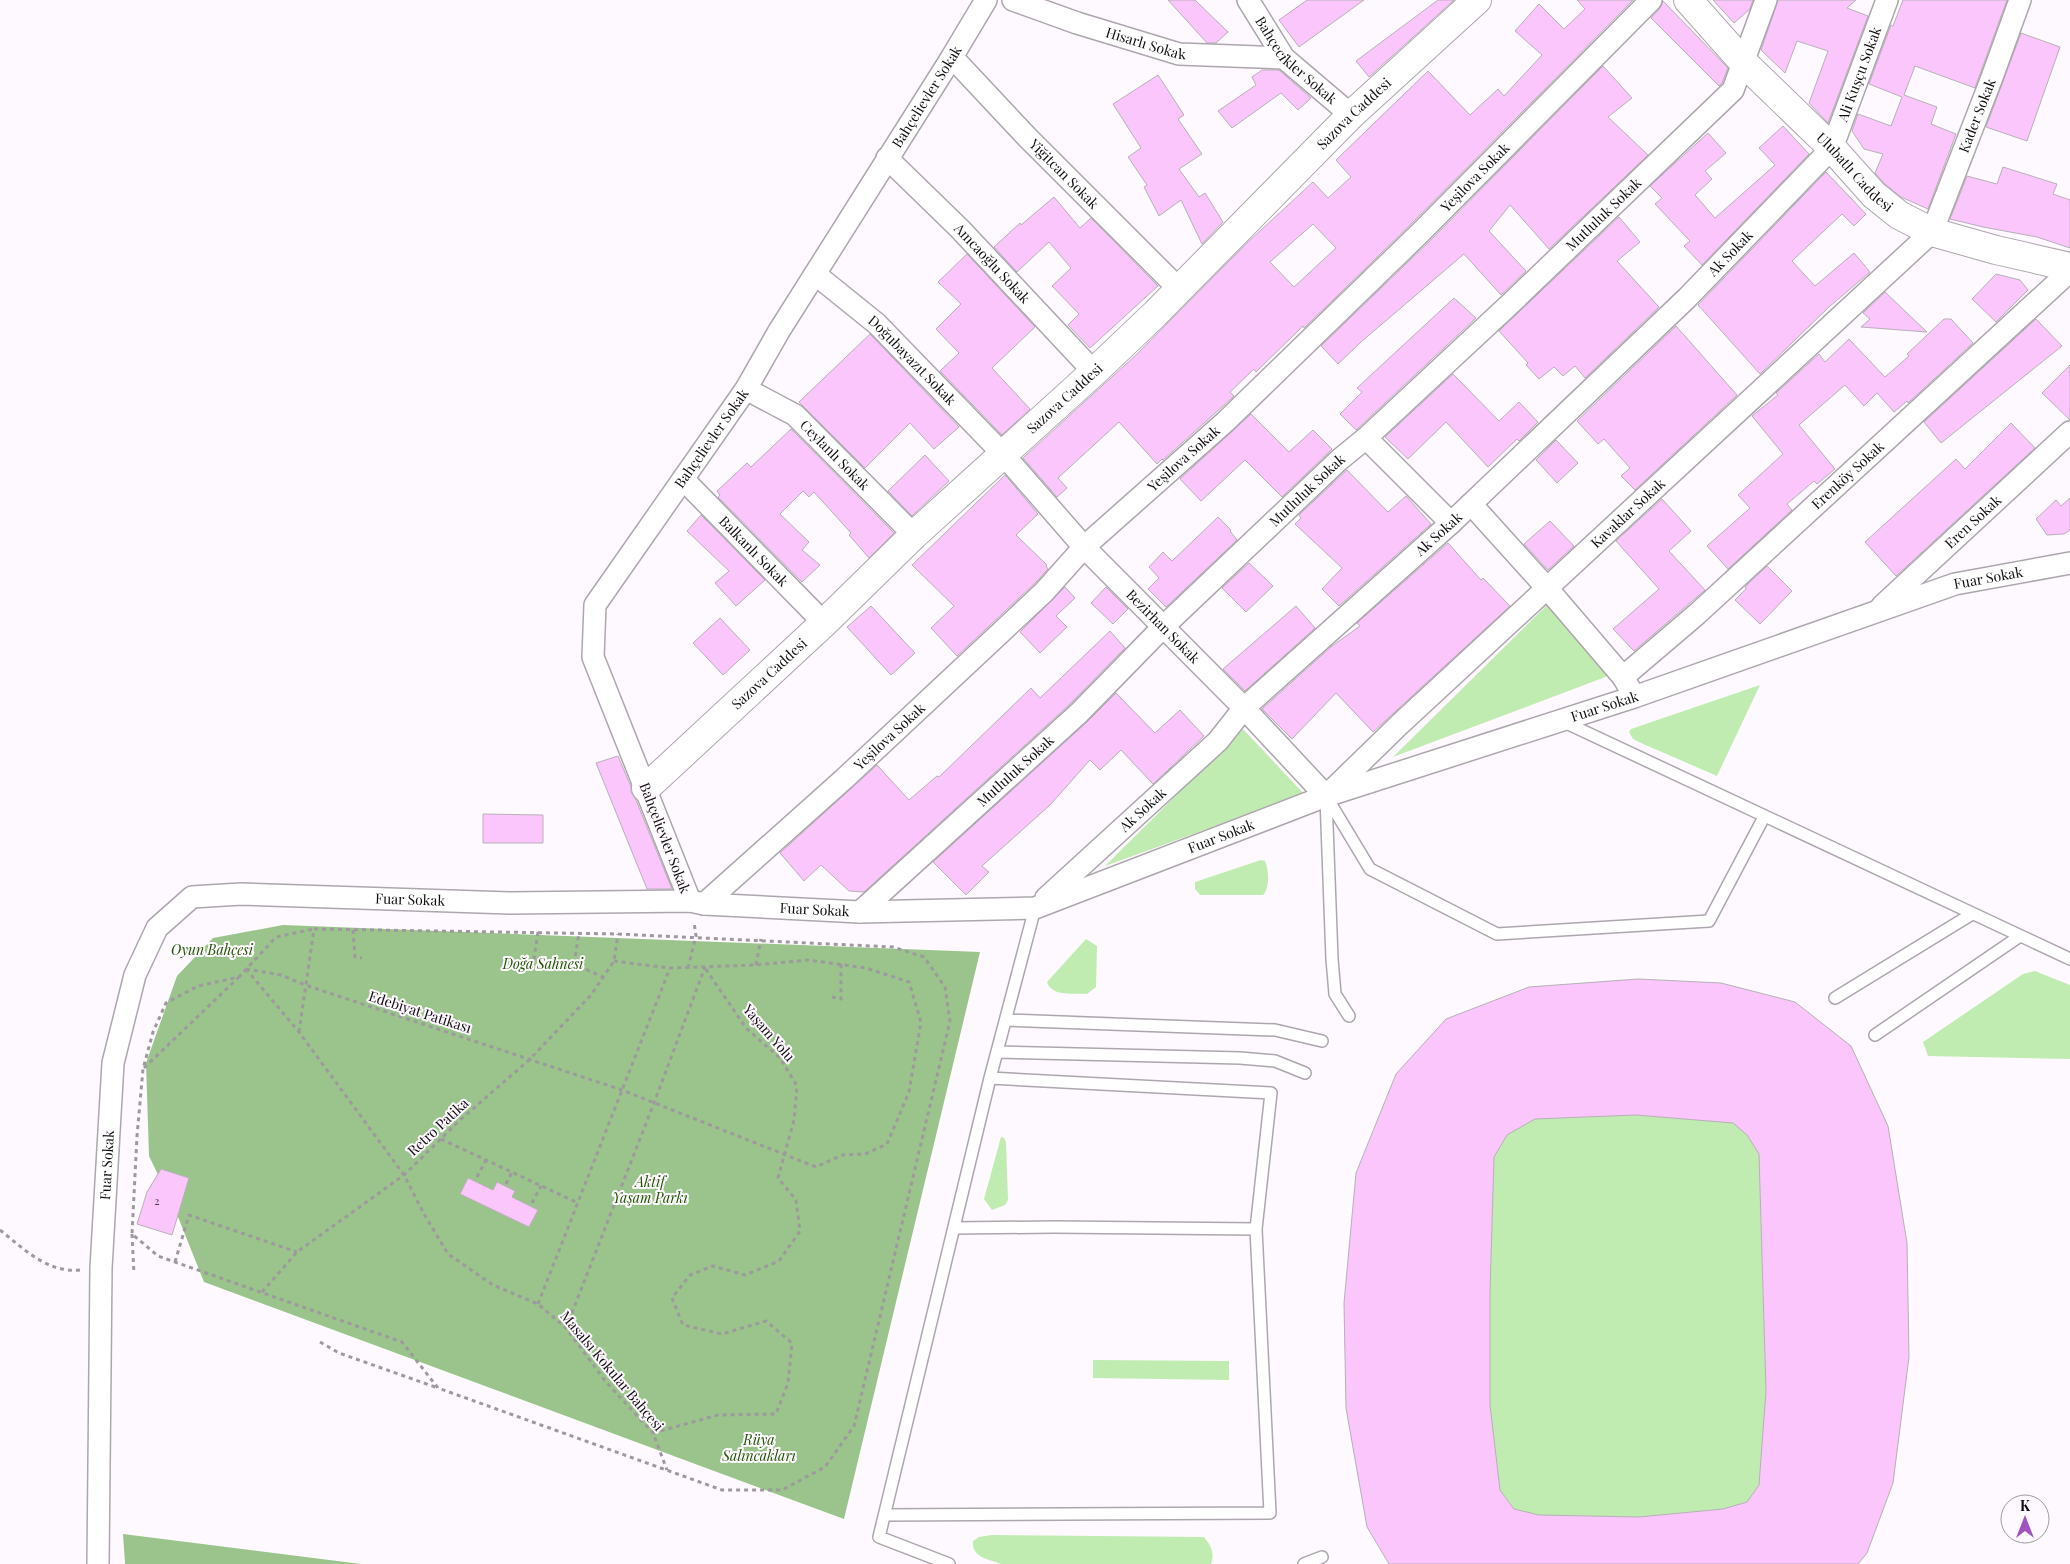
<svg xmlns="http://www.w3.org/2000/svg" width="2070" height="1564" viewBox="0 0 2070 1564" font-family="'Playfair Display',serif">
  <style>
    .green { fill: #c0ebb1 }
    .forest { fill: #9ac48b }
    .building { fill: #fac6fc; stroke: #b8b0b8; fill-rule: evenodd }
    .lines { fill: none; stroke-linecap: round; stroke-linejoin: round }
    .lane-casing { stroke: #ada6ae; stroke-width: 14 }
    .street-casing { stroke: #ada6ae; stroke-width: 24 }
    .secondary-casing { stroke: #ada6ae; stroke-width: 30 }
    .path { stroke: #9d999d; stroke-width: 3; stroke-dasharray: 4 4; stroke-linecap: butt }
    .lane { stroke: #fff; stroke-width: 11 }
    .street { stroke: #fff; stroke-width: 21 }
    .secondary { stroke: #fff; stroke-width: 28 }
    .labels { text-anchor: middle; stroke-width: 4; stroke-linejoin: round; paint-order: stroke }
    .number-label { font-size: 11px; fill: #4b3c4c }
    .street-label { font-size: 14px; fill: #110e11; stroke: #fef9fe }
    .park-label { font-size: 14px; font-style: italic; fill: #205401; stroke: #fef9fe }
  </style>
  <rect width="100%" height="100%" fill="#fef9fe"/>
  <path class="green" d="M1548,604l60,72 -215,81z
    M1760,685l-43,91 -76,-33 -8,-4 -4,-7 2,-3z
    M1243,729l61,65 -199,72z
    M1261,860l4,1c4,9 5,27 -2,34h-63l-5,-6v-7z
    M1086,939l11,7 -1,41 -9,7c-14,-1 -35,3 -40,-12z
    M2035,971l35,14v74l-142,-3 -5,-14 100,-68z
    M1638,979l83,4 74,19 56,44 37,80 19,117 2,114 -16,126 -26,70 -9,11 -491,-37 -21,-119 -2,-105 13,-130 89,-154 83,-32z
    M1001,1137l3,1 2,4 2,58 -3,5 -13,5 -8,-11z
    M1093,1360l136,1v19l-136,-2z
    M992,1535l212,2c7,9 11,15 7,27h-210c-13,-5 -30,-7 -28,-23l6,-4z"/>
  <path class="forest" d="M283,925l697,27 -136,567 -640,-237 -28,-70 -27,-56 -3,-93 31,-87 36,-38z
    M123,1534l238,30h-236z"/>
  <path class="building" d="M1168,0h27l33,32 -12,11h-9z
    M1307,0h57l-65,47 -20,-27z
    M1438,0h16l-85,77 -13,-16z
    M1577,0h56l-221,223 -108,105 -1,-2 -47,46 -2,-3 -24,23 4,4 -71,64 -1,-1 -5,5 -38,-42 -61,56 9,10 -10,9 -34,-39 113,-103 112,-113 65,-60 15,16 23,-21 -15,-17 92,-89 42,44 28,-26 6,7 38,-41 -27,-24 24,-27 25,25 21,-20zM1313,224l23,24 -42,39 -24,-25z
    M1713,0h40l-3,9 -16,14z
    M1778,0h78l-9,8 21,8 -40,107 -19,-20 19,-52 -31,-10 -12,32 -24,-23z
    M1903,0h104l-32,88 -60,-22 -11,29 33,12 -6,17 25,10 -28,75 -27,-12 -16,-13 -10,-11 8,-19 -19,-5 -12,-18 6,-17 33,12 11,-29 -33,-13 22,-59 2,1z
    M1663,1l65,67 -6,15 -3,3 -68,-68 9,-10z
    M2021,33l39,14 -33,94 -41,-14z
    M1603,66l29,32 -24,19 40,38 -99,94 -39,-44 -21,26 37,40 -25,24 -37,-41 -103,88 -23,22 -17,-18 109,-105z
    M1262,70h17l32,28 -13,12 -17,-17 -49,35 -14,-17 38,-26 -4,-8z
    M1158,75l26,40 -6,4 24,35 -23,15 20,28 6,-4 18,29 -21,22 -21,-44 -22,16 -15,-29 3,-2 -19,-28 13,-9 -28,-44z
    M1783,126l26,28 -107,111 -18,-19 6,-5 -35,-37 7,-6 -12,-12 58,-53 18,20 -21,18 7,8 -17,16 20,23 60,-53 -16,-17z
    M2003,167l54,17 -4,10 17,6v48l-33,-11 -54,-10 -33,-8 17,-43 30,8z
    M1826,172l40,42 -12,12 -12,-12 -50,47 23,25 39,-33 16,19 -41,35 -69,67 -62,-69z
    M1054,197l26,31 11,-10 67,68 -68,62 -22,-23 11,-11 -27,-28 19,-18 -22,-26 -32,30 -23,-25 26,-24 1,2z
    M1619,217l21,25 -23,19 42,46 -74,71 -10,-12 -12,10 -9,-9 -15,12 -13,-14 2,-2 -29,-32z
    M967,254l68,73 -43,41 38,41 -28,26 -62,-64 19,-18 -23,-24 25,-25 -23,-22z
    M1996,274l24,6 8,10 -32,32 -24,-23z
    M1885,292l42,40 -66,-5 9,-8 -7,-6z
    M1454,298l22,20 -120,112 -16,-16 22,-22 -5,-4z
    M1944,319h7l22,24 -65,60 -1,-2 -13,11 -17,-19 -13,13 -19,-21 -46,40 36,44 -18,15 -3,-3 -27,23 5,6 -64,59 -21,-23 43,-38 -12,-13 45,-41 -31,-38 26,-21 -2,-2 43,-39 6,8 24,-23 36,38 24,-21 -2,-2z
    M2036,319l26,27 -121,97 -17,-21z
    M1676,326l61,69 -102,95 -14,-14 9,-8 -26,-29 -6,5 -21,-23z
    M870,334l89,93 -25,22 -24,-26 -45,45 -66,-66z
    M2070,365v55l-28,-27z
    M1453,374l46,47 20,-19 19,20 -19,19 -2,-2 -29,28 -42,-45 -38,37 -23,-22z
    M1251,414l38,38 24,-22 19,19 -50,48 -37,-37 -44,41 -21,-22z
    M2011,423l24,25 -139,128 -31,-34 91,-83 9,10z
    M791,429l103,104 -25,25 -20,-23 2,-2 -37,-41 -5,5 -6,-6 -23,23 29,28 -7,8 18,15 -18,17 -84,-85 2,-2 -3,-4 30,-28 4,4z
    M1556,440l22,23 -21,20 -21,-23z
    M925,455l24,26 -37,35 -24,-25z
    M1347,470l41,42 18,-16 25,28 -92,82 -17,-17 20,-21 -47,-44 6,-6 -2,-3z
    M1005,475l33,39 -22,21 31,30 -1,1 2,3 -13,14 -78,73 -26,-28 23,-22 -42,-41z
    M2070,498v32l-6,4 -17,1 -11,-16 20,-19 5,6z
    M1662,499l29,32 -22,20 36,39 -71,61 -21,-22 46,-40 -43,-48z
    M701,515l64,65 -29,26 -21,-23 14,-12 -42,-40z
    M1218,517l13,13 -1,1 7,9 -71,67 -18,-18 11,-11 -10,-11 14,-15 9,9z
    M1550,521l24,25 -26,24 -24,-26z
    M1448,543l33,37 2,-2 27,28 -137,126 -37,-39 -44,46 -30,-30 70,-63 28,-20 -3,-3z
    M1249,563l24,23 -27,26 -24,-24z
    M1767,566l25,25 -32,33 -25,-24 11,-11 -1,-2z
    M1065,587l10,11 -19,18 11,11 -27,26 -20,-21z
    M1106,587l22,22 -15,15 -22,-21z
    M871,606l44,47 -24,22 -44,-48z
    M1296,606l19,22 -70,63 -22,-22z
    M720,618l30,32 -27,25 -30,-32z
    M1110,631l15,17 -55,56 -206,188 -15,-1 -28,-26 -17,16 -24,-28 97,-88 32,35 28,-24 2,1 92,-89 9,10z
    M1116,693l39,40 25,-23 24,26 -51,48 -32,-34 -21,20 -10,-10 -40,45 -68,61 7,6 -23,23 -33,-33 154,-140z
    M618,756l13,31v5l5,8 36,89h-25l-51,-126z
    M483,814l60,1v28h-60z
    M1638,979l83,4 74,19 56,44 37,80 19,117 2,114 -16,126 -26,70 -9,11h-469l-22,-37 -21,-119 -2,-105 12,-130 40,-99 50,-55 83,-32zM1636,1115l97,8 14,12 12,19 7,237 -7,94 -12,17 -24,7 -84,8 -100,-2 -25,-6 -14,-19 -10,-85v-113l4,-135 13,-22 28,-16z
    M161,1169l28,9 -17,57 -35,-11 10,-32z
    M468,1178l25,12 4,-8 18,9 -3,6 26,13 -9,17 -69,-33z"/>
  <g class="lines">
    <g class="lane-casing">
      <path id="lane" d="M1562,721l508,238
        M1326,796l44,73 127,65 212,-13 55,-104
        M1326,798l6,161 3,35 14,22
        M1835,998l137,-84
        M1006,1020l269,10 47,11
        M1875,1035l145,-99
        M997,1052l243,6 35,3 30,12
        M954,1228l100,-1 202,2
        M885,1515l385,-2 -14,-284 15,-136 -281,-15
        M949,1564l-70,-27 111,-459 45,-170
        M1304,1564l18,-7"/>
    </g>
    <g class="street-casing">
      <g id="street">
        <path id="s1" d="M1013,0l64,23 102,31 105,4"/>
        <path id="s2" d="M1248,0l36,58 67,57"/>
        <path id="s3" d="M952,57l75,80 152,152"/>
        <path id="s4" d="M887,158l73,71 134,143"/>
        <path id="s5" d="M815,274l62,50 126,130 81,93 160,161 82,88 74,-72 532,-492 59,-152 29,-80"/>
        <path id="s6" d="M746,389l49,26 119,120"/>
        <path d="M1366,438l85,85"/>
        <path id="s7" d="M683,479l141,144"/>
        <path d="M1471,504l76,84 76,89 7,12"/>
        <path id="s8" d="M1882,606l188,-174"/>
        <path id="s9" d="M1623,677l74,-63 373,-343"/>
        <path id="s10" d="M1046,898l172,-157 26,-33 207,-185 236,-225 145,-150 55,-148"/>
        <path id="s11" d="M690,901l-97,-244 2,-52 151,-216 33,-58 173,-274 34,-57"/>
        <path id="s12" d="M704,904l140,-125 200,-187 40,-45 141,-125 196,-190 230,-232"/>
        <path id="s13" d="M860,912l219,-199 84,-86 176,-167 27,-22 144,-134 223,-214 33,-90"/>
        <path id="s14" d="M98,1564l3,-296 12,-205 22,-88 22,-47 35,-31 49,-3 269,9 180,-2 14,3 156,8 175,-4 291,-112 308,-99 321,-113 115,-21"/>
      </g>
    </g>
    <g class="secondary-casing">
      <g id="secondary">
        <path id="s15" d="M1688,0l55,62 89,86 42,47 25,20 33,17 64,18 74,17"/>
        <path id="s16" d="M646,788l178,-165 90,-88 180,-163 61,-58 196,-199 126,-115"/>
      </g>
    </g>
    <path class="path" d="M314,929l304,5 275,13 31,10 21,30 5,34 -96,405 -29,41 -43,23h-60l-284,-102 -36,-46 -244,-86 -26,-22 5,-98 6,-67 10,-37 13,-29 32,-17 41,-9 37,-40z
      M353,930l2,27 7,1
      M538,932l-4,26 40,6 29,13
      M574,964l5,-31
      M756,965l5,-26
      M688,968l8,-32 -2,-14
      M246,969l35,6 24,10 317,105 194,77 26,-12 23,-1 22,-10 22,-52 12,-70 -12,-40 -43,-14 -58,-8 -52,5 -86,3 -56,-7
      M246,969l53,63 105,143 20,39 24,40 45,31 45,19 28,24 40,54 47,51 14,37
      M832,997l9,2v-35
      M299,1032l15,-103
      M144,1068l95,-91
      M441,1139l137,64
      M477,1177l9,-17
      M506,1184l6,-12
      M532,1203l9,-17
      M0,1230c24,19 47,43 80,40
      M132,1234l2,40
      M175,1262l14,-47 108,37
      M262,1292l35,-40 107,-77 55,-54 70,-61 62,-65 23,-34 4,-27
      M538,1304l132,-336
      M566,1328l88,-225 51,-136
      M320,1342l19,11 99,35
      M653,1433l65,-18 58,-1 12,-31 4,-40 -26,-22 -44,13 -39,-9 -11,-27 18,-23 23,-9 32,9 34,-14 21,-30 -4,-31 -18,-22 16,-58 3,-34 -17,-28 -34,-30 -41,-60"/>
    <use href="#lane" class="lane"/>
    <use href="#street" class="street"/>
    <use href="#secondary" class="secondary"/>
  </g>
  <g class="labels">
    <g class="number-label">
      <text x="157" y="1205">2</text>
    </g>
    <g class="street-label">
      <text dy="5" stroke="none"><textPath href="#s1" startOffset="140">Hisarlı Sokak</textPath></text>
      <text dy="5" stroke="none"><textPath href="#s2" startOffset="78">Bahçecikler Sokak</textPath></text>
      <text dy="5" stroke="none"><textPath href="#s10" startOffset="1166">Ali Kuşçu Sokak</textPath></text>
      <text dy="5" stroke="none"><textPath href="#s11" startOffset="922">Bahçelievler Sokak</textPath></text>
      <text dy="5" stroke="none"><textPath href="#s16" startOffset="978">Sazova Caddesi</textPath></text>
      <text dy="5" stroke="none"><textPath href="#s5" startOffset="1684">Kader Sokak</textPath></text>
      <text dy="5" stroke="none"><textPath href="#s15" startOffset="240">Ulubatlı Caddesi</textPath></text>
      <text dy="5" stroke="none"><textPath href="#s3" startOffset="162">Yiğitcan Sokak</textPath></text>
      <text dy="5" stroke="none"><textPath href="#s12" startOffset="1060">Yeşilova Sokak</textPath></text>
      <text dy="5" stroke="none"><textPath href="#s13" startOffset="1020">Mutluluk Sokak</textPath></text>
      <text dy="5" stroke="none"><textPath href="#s10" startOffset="941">Ak Sokak</textPath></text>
      <text dy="5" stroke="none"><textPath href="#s4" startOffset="149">Amcaoğlu Sokak</textPath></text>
      <text dy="5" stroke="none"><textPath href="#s5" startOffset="130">Doğubayazıt Sokak</textPath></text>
      <text dy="5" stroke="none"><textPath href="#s16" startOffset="572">Sazova Caddesi</textPath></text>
      <text dy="5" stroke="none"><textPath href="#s11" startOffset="518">Bahçelievler Sokak</textPath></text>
      <text dy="5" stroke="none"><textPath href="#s6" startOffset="112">Ceylanlı Sokak</textPath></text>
      <text dy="5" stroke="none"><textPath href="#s12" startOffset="655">Yeşilova Sokak</textPath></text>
      <text dy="5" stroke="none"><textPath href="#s9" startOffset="302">Erenköy Sokak</textPath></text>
      <text dy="5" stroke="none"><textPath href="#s13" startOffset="615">Mutluluk Sokak</textPath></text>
      <text dy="5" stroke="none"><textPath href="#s5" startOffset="1145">Kavaklar Sokak</textPath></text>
      <text dy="5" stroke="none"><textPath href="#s8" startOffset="124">Eren Sokak</textPath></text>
      <text dy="5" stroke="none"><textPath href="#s10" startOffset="536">Ak Sokak</textPath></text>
      <text dy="5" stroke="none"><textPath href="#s7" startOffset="101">Balkanlı Sokak</textPath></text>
      <text dy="5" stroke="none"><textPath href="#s14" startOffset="2544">Fuar Sokak</textPath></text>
      <text dy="5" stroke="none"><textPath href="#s5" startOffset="496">Bezirhan Sokak</textPath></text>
      <text dy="5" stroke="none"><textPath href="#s16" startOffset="168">Sazova Caddesi</textPath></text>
      <text dy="5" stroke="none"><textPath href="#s14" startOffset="2139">Fuar Sokak</textPath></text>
      <text dy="5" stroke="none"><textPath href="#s12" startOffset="250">Yeşilova Sokak</textPath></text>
      <text dy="5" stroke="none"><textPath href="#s13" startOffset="210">Mutluluk Sokak</textPath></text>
      <text dy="5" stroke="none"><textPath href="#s10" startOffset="131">Ak Sokak</textPath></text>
      <text dy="5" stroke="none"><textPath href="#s14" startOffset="1734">Fuar Sokak</textPath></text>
      <text transform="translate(665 838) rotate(69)" y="5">Bahçelievler Sokak</text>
      <text dy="5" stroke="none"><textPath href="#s14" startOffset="909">Fuar Sokak</textPath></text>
      <text dy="5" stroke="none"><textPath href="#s14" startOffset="1314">Fuar Sokak</textPath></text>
      <text transform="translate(420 1012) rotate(18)" y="5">Edebiyat Patikası</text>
      <text transform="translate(769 1033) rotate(49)" y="5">Yaşam Yolu</text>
      <text transform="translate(438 1127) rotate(-43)" y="5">Retro Patika</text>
      <text dy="5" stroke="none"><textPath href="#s14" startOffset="399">Fuar Sokak</textPath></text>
      <text transform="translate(612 1371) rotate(50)" y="5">Masalsı Kokular Bahçesi</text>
    </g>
    <g class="park-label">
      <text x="212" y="955">Oyun Bahçesi</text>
      <text x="543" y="969">Doğa Sahnesi</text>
      <text x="650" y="1187">Aktif<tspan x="650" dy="16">Yaşam Parkı</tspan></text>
      <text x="759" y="1445">Rüya<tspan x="759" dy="16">Salıncakları</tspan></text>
    </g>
  </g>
  <g transform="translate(2025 1519)"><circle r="24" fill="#fef9fe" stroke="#9f9b9f"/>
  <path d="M0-4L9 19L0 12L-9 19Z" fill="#a451c0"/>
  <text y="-8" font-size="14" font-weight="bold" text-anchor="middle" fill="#110e11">K</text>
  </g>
</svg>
